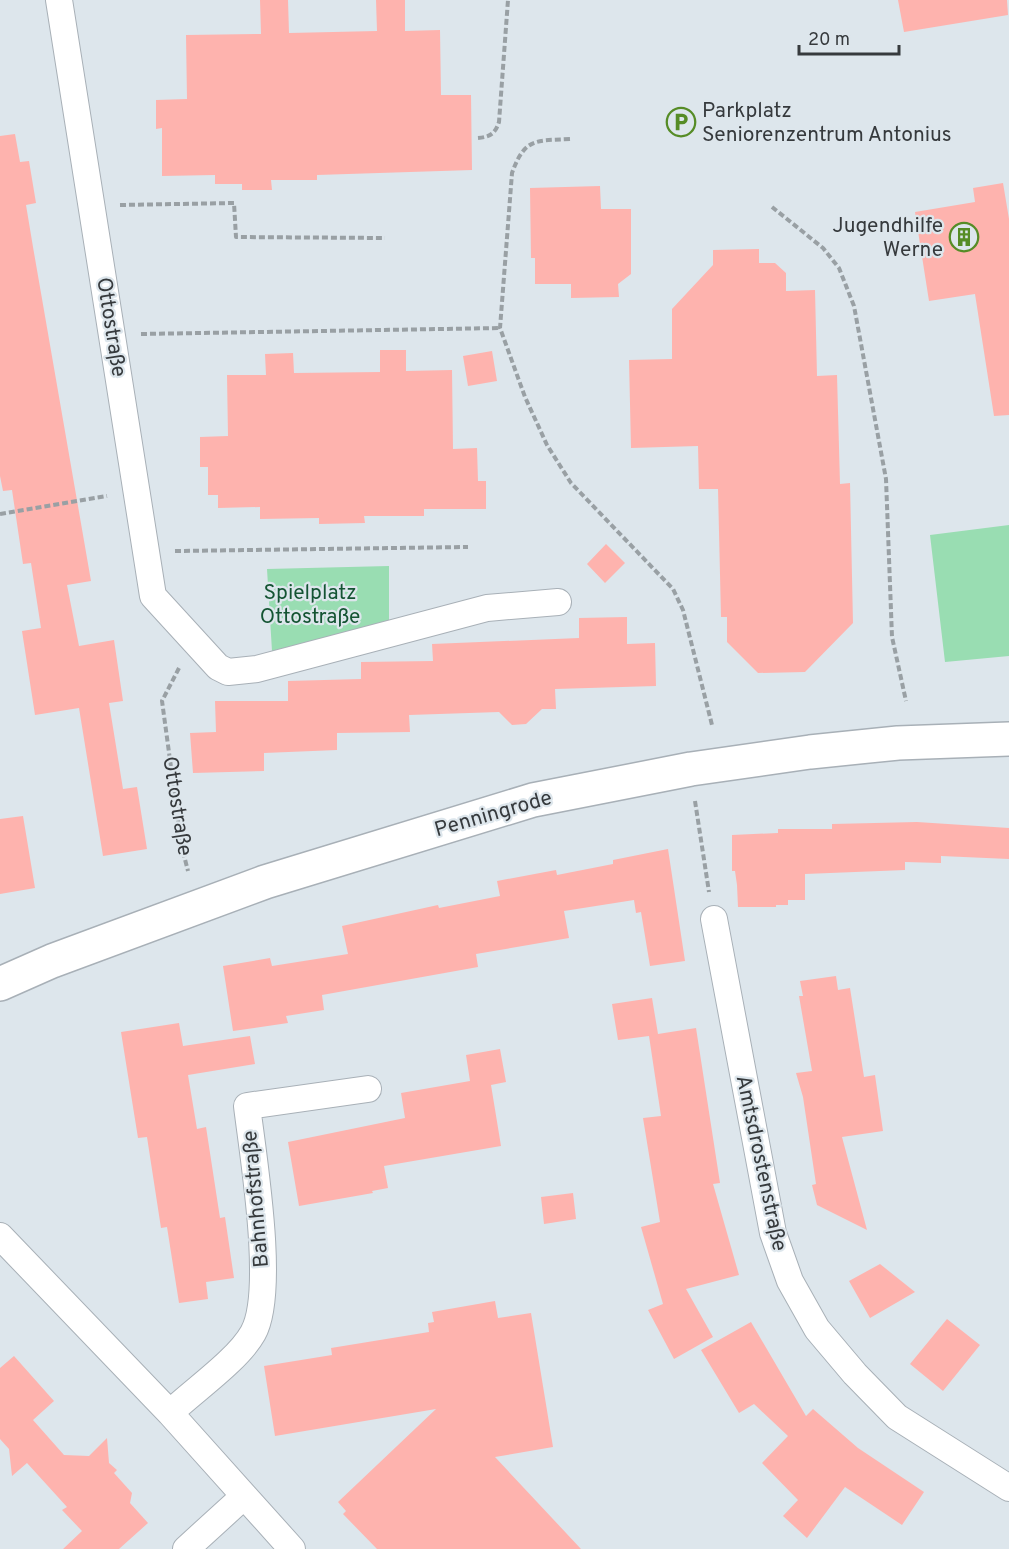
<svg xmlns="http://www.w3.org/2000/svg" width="1009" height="1549" viewBox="0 0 1009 1549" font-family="Overpass,sans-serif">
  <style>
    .green { fill: #99ddb2 }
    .building { fill: #feb3ae }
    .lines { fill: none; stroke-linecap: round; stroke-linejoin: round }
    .street-casing { stroke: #a8b0b7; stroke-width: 28 }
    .secondary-casing { stroke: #a8b0b7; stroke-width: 36 }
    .path { stroke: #99a0a4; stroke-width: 4; stroke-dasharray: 6 3; stroke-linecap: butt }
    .street { stroke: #fff; stroke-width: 26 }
    .secondary { stroke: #fff; stroke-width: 33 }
    .labels { text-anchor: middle; stroke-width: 4.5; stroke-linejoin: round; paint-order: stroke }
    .poi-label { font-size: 21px; fill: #363a3d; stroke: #dde6ec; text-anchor: start }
    .street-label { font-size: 21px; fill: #363a3d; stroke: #dde6ec }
    .park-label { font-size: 21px; fill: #145433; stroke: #dde6ec }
  </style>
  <rect width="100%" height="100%" fill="#dde6ec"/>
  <path class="green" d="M1009,525v131l-64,6 -15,-127z
    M389,566v55l-117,30 -5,-82z"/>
  <path class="building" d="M260,0h28l1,33 88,-2 -1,-31h29v31l35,-1 1,65h30l1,75 -155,5v5h-46l1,10h-30v-6h-27v-9l-53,1v-48l-6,1v-29l31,-1 -1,-64 75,-1z
    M898,0h109l1,15 -104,17z
    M15,134l5,28 9,-1 7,42 -10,2 7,42 58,334 -24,4 12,61 35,-6 9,61 -14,2 14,86 14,-2 10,62 -44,7 -24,-148 -44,7 -13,-84 19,-3 -10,-65 -8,1 -11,-74 -9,1 -3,-15v-340z
    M1003,183l6,36v196l-15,1 -19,-122 -46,7 -14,-89 60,-10 -2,-14z
    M600,186l1,23h30v65l-13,10 1,13 -48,1v-14h-36v-26h-4l-1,-70z
    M759,249v14h16l11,10v18l29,-1 2,86 20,-1 3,109 10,-1 3,140 -48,49 -47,1 -31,-31v-25h-6l-3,-128h-19l-1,-43 -67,2 -2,-88 43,-1v-50l41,-44v-15z
    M380,350h26v21l46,-1 1,79 24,-1 1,33h8v28h-62v7h-60l1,7 -46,1v-6l-59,1v-12l-42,1v-13h-10v-28h-8v-30l28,-1 -1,-61h39l-1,-21 28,-1 1,20 86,-1z
    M492,351l5,30 -29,5 -5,-30z
    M606,544l19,19 -20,20 -18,-19z
    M627,617v27l28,-1 1,43 -101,3 1,20h-14l-16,15 -14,1 -13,-13 -90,3 1,17 -73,1v17l-73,3v18l-71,2 -3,-40 26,-1 -1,-31h73v-20l73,-2v-17l72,-1 -1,-17 147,-6v-20z
    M23,816l12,72 -35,6v-75z
    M917,822l92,6v31l-68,-3v7l-36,-1v8l-100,4v26h-17v5h-12v2h-38l-1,-22 -2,-14h-3v-36l46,-2v-4h54v-5z
    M668,849l17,112 -35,5 -9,-54 -5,1 -2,-13 -70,11 5,27 -93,16 2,13 -156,28 2,15 -38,6 2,7 -55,8 -10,-65 47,-8 2,8 76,-12 -6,-28 96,-21 1,3 61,-12 -3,-15 59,-11 1,5 56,-11v-4z
    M836,976l2,14 12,-2 14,89 11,-2 8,56 -41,6 25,93 -50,-25 -5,-20 4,-1 -13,-87 -7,-24 16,-2 -13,-75h4l-3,-15z
    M652,998l6,36 38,-6 24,155 -7,1 26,91 -53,14 27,48 -39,22 -26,-49 15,-6 -22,-77 19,-5 -17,-104 18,-2 -12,-80 -31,4 -6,-36z
    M179,1023l4,23 67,-10 5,28 -67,11 9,54 9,-2 14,91 5,-1 9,61 -28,4 2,17 -29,4 -12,-76 -6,1 -14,-91 -9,1 -17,-106z
    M500,1049l6,33 -15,3 10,61 -117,20 4,22 -16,3 1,2 -74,13 -11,-64 117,-24 -4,-25 69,-12 -4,-26z
    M573,1193l3,26 -32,5 -3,-27z
    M880,1264l35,28 -45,26 -21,-37z
    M495,1301l3,17 33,-5 22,134 -58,10 86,92h-204l-34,-35 3,-3 -8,-9 98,-93 -161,27 -11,-70 68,-11 -1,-7 98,-16 -1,-9 6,-1 -2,-10z
    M947,1319l33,26 -37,46 -33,-27z
    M751,1322l55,94 7,-7 45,39 66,44 -22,33 -57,-38 -38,51 -24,-22 15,-16 -36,-37 26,-27 -34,-32 -15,9 -38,-63z
    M14,1356l40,45 -21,19 31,35 25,1 18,-18 2,25 8,7 -3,3 18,20 -2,10 18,20 -29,26h-56l19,-18 -20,-21 5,-3 -40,-44 -15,13 -3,-27 -9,-10v-71z"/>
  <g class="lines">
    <g class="street-casing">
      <path id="street" d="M59,0l94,596 65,71 10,5 29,-3 230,-61 71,-6
        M714,919l59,314 17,48 27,48 38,45 42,43 112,71
        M0,1236l170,177 122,136
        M170,1413c23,-22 68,-53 83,-80 23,-41 0,-177 -6,-227l121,-17
        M186,1549l57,-52"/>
    </g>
    <g class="secondary-casing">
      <path id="secondary" d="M0,984l52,-23 213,-79 268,-82 158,-31 119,-17 88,-9 111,-4"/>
    </g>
    <path class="path" d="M478,138c12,-1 17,-4 21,-16l9,-122
      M570,139c-34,2 -45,-2 -58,34l-12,155 25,69 22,48 24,38 102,106 10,21 29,115
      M120,205l114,-2 2,34 149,1
      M772,207l51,41 16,20 15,38 32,173 6,158 14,64
      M141,334l359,-6
      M0,514l107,-18
      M175,551l293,-4
      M179,668l-17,33 20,147 6,23
      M695,801l14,91"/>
    <use href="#street" class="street"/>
    <use href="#secondary" class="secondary"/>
  </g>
  <defs>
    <g id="parking-ring" transform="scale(1.5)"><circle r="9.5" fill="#dde6ec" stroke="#568c26" stroke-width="1.5"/><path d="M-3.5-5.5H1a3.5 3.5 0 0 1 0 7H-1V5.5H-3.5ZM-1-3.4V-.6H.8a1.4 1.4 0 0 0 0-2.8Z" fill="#568c26"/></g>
    <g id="building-ring" transform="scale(1.5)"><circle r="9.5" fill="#dde6ec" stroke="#568c26" stroke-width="1.5"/><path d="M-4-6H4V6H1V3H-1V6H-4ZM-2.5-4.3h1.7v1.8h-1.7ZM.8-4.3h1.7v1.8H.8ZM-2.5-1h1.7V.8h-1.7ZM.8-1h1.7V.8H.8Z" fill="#568c26"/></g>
  </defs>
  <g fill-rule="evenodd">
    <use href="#parking-ring" x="681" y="122"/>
    <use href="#building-ring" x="964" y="237"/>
  </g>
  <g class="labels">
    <g class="poi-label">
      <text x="702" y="117">Parkplatz<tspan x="702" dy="24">Seniorenzentrum Antonius</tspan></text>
      <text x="943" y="232" text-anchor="end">Jugendhilfe<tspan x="943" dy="24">Werne</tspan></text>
    </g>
    <g class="street-label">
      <text transform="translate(112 327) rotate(81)" y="7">Ottostraße</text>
      <text transform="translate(178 806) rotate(81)" y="7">Ottostraße</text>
      <text transform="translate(493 813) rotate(-16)" y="7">Penningrode</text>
      <text transform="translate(762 1163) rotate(78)" y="7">Amtsdrostenstraße</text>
      <text transform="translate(255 1199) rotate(-95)" y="7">Bahnhofstraße</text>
    </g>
    <g class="park-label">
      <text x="310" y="599">Spielplatz<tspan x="310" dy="24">Ottostraße</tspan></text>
    </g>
  </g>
  <path d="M799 45v9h100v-9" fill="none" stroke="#363a3d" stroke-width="3"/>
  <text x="808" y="45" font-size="18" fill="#363a3d" stroke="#dde6ec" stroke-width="4.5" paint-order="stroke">20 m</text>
</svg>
